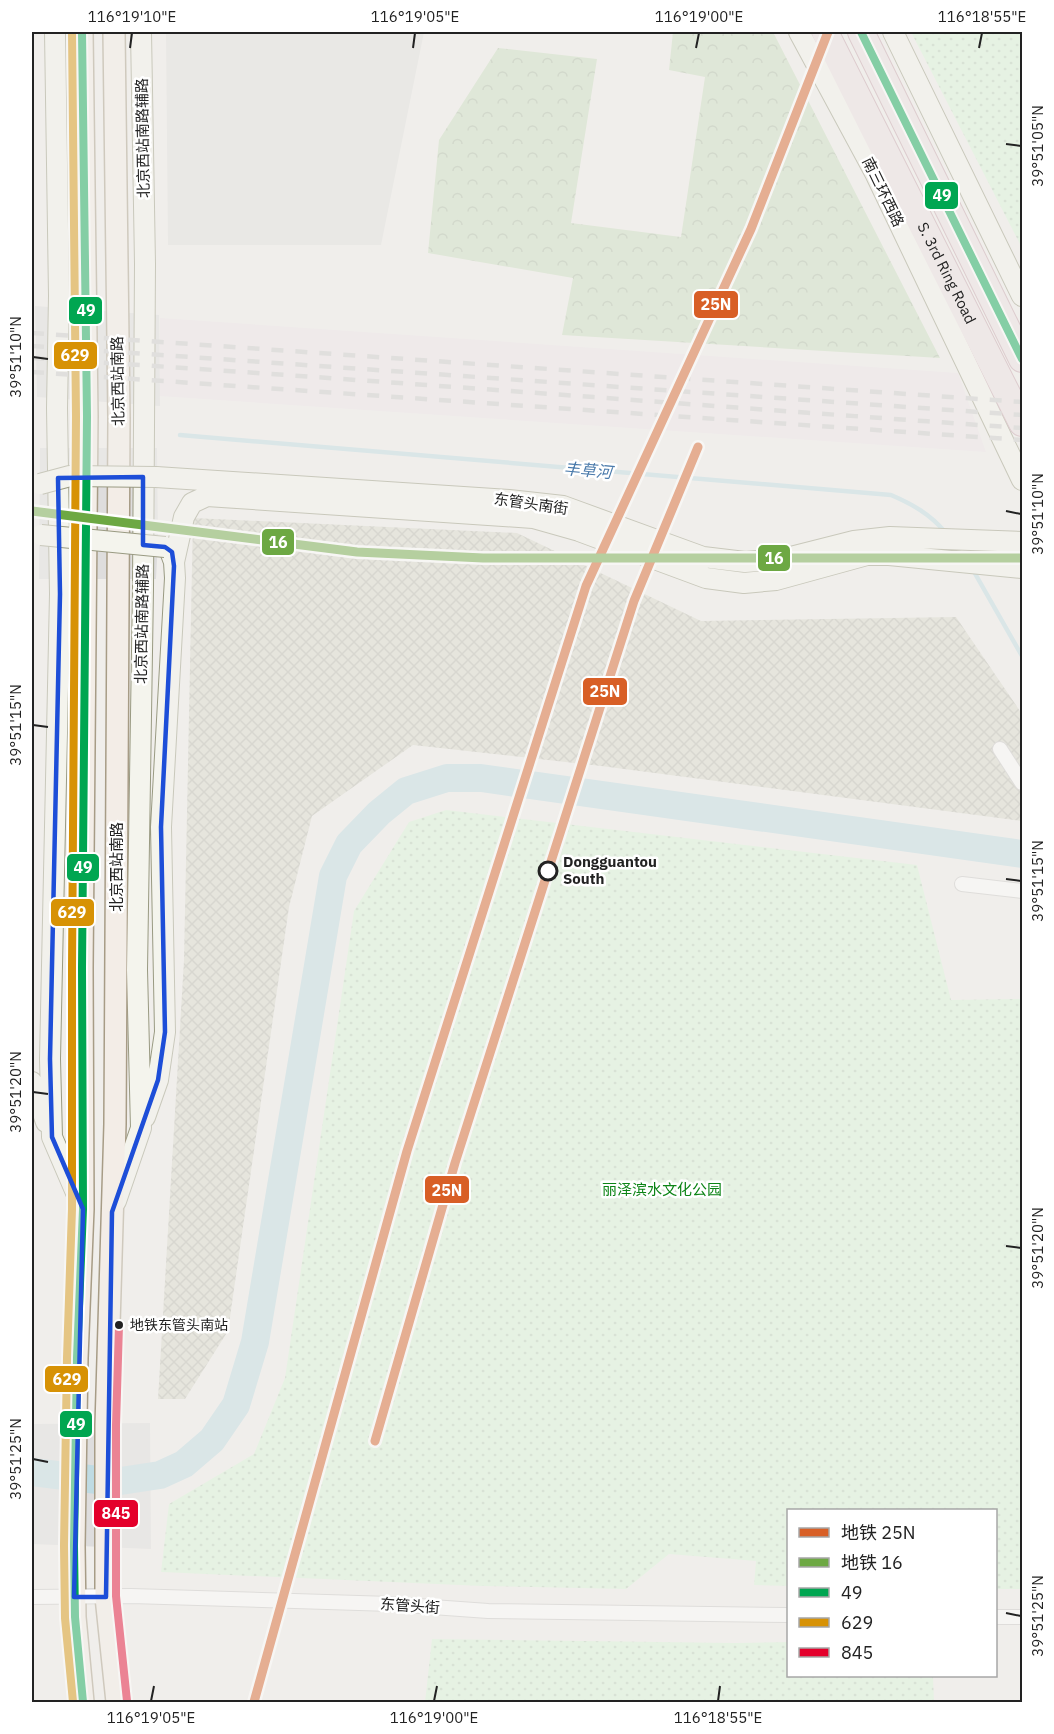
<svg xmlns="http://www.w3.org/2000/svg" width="1054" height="1734" viewBox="0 0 1054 1734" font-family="'IBM Plex Sans','Noto Sans SC',sans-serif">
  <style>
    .railway { fill: #ede4e9 }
    .construction { fill: url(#construction-cross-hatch) }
    .forest { fill: url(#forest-crowns) }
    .park { fill: url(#park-dots) }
    .parking { fill: #e0dfde }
    .pier { fill: #dedddd }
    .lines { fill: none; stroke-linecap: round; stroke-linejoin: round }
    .stream { stroke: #bfdbe3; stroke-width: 4.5 }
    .river { stroke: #bfdbe3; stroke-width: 28 }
    .street-casing { stroke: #c9c8c7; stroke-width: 16 }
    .secondary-casing { stroke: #999a82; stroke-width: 22 }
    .primary-casing { stroke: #a79c86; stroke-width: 24 }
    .highway-casing { stroke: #c5a2ac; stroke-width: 28 }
    .street { stroke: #fdfcfc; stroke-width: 14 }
    .secondary { stroke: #f4f4ed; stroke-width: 20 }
    .primary { stroke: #f3ede7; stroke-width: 21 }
    .highway { stroke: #ece0e2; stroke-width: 26 }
    .rail { stroke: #ccc; stroke-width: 4.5; stroke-dasharray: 12 12; stroke-linecap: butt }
    .secondary-bridge-casing { stroke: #999a82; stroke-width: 22; stroke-linecap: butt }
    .secondary-bridge { stroke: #f4f4ed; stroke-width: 20 }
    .bus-1-casing { stroke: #fff; stroke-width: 12 }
    .bus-2-casing { stroke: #fff; stroke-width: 12 }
    .bus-3-casing { stroke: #fff; stroke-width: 12 }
    .bus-1 { stroke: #00a651; stroke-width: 8 }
    .bus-2 { stroke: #d79205; stroke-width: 8 }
    .bus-3 { stroke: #e4002b; stroke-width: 8 }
    .metro-1-casing { stroke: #fff; stroke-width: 14 }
    .metro-2-casing { stroke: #fff; stroke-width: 14 }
    .metro-1 { stroke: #d85f26; stroke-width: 9 }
    .metro-2 { stroke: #6da843; stroke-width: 9 }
    .marked { fill: none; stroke: #1d4ed8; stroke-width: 4.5; stroke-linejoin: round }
    .ticks { fill: none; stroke: #222; stroke-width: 2 }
    .stop-dot { fill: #fff; stroke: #222; stroke-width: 3 }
    .bus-dot { fill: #222; stroke: #fff; stroke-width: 2 }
    .labels { text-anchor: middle; stroke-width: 5; stroke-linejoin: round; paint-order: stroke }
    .bus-label { font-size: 14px; fill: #222; stroke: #fff; text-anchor: start }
    .street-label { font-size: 15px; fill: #222; stroke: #fff }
    .stop-label { font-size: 15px; font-weight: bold; fill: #222; stroke: #fff; text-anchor: start }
    .park-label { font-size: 15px; fill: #0c8416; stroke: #fff }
    .water-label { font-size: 16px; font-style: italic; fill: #4a7aab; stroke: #fff }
    .line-badge { stroke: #fff; stroke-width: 2 }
    .badge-label { font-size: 16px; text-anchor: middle; font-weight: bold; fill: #fff }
    .neatline { fill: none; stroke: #222; stroke-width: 2 }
    .ticks-label { font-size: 15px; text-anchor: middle; fill: #222 }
  </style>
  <defs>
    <pattern id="construction-cross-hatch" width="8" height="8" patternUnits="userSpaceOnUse" patternTransform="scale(1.5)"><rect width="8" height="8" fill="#d9d9cd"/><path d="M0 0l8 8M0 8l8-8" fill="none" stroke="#babab0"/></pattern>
    <pattern id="forest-crowns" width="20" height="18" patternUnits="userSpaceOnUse" patternTransform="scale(1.5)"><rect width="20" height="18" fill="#cbdec1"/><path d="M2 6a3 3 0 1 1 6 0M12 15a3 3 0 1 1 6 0" fill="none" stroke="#aebea6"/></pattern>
    <pattern id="park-dots" width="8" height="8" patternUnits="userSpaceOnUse" patternTransform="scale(1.5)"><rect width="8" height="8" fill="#daf5da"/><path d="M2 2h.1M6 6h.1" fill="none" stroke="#bbd2bb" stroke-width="1.8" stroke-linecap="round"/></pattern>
  </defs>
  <rect width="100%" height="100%" fill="#f0eeeb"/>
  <path class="railway" d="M160,318l798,55 28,79 -827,-56z"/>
  <path class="construction" d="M193,518l324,15 184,88 255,-4 66,97v107l-421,-55 -188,-21 -101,71 -23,91 -61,424 -43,68h-27l26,-439z"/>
  <path class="forest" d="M673,32h100l167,326 -378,-23 11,-57 -145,-25 11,-113 59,-92 99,11 -26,164 110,14 24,-160 -36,-7z"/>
  <path class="park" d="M911,32h111v216z
    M446,810l471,55 34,135 71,-1v590h-26v-79h-208v76l-34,-1 2,-24 -87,-7 -43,35 -144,-3 -321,-14 8,-68 85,-50 31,-76 69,-467 55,-89z
    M432,1639l303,4 53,-1v34h145l1,26h-509z"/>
  <path class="parking" d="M166,32h258l-43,213h-213z"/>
  <path class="pier" d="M35,306l124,9 1,91 -123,-9z
    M40,448h117l1,94 -2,37h-117z
    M150,1423l1,126 -119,-5v-120z"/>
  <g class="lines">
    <path class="stream" d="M180,435l711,60c21,9 39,19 54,37
      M973,570l49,86"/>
    <path class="river" d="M32,1472l82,10 46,-7 24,-11 28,-24 24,-35 19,-63 78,-466 16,-32 30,-31 27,-22 41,-13h34l541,76"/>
    <g class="street-casing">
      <path id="street" d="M1000,749l22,34
        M962,884l60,7
        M32,1597l99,-1 260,8 97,7 300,4
        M996,1617h26"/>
    </g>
    <g class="secondary-casing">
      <path id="secondary" d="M55,32l4,264 -2,112 3,186 -10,465 2,78 31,72
        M799,32l76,141 147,307
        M893,32l129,264
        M156,477l353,23 54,6 140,51 42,5 38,-3 71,-18 36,-4 132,5
        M174,562l10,-45 8,-14 15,-7 326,22 46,13 127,47 38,5 32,-3 91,-25h22l133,13
        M32,1082l14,40
        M145,1117l13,-37 7,-48 -4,-205 14,-249 -1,-16 -4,-11
        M116,1201l25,-73 -4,-158 6,-382 2,-324 -4,-232"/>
    </g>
    <g class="primary-casing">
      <path id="primary" d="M82,32l5,384 -5,552 1,241 -6,149 -3,188 1,71 8,85
        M114,32l5,386 -1,182 -3,524 -9,301v172l11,105"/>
    </g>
    <g class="highway-casing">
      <g id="highway">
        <path id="s1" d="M825,32l197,391"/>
        <path d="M861,32l161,327"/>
      </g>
    </g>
    <use href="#street" class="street"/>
    <use href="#secondary" class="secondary"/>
    <use href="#primary" class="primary"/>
    <use href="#highway" class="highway"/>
    <path class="rail" d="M32,333l990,69
      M32,346l990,69
      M32,358c330,21 660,47 990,70
      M32,372l990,68"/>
    <g class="secondary-bridge-casing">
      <path id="secondary-bridge" d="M40,484l30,-8 86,1
        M41,535l124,12"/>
    </g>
    <use href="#secondary-bridge" class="secondary-bridge"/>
    <g class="bus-1-casing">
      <path id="bus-1" d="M82,32l5,384 -5,552 1,241 -6,149 -3,188 1,71 8,85
        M861,32l161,327"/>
    </g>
    <g class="bus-2-casing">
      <path id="bus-2" d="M72,32l4,384 -4,552v241l-5,149 -3,188 1,72 8,84"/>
    </g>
    <g class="bus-3-casing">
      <path id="bus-3" d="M119,1325l-3,100v171l11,105"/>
    </g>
    <use href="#bus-1" class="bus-1"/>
    <use href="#bus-2" class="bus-2"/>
    <use href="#bus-3" class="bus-3"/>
    <g class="metro-1-casing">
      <path id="metro-1" d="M375,1441l80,-278 179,-562 64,-154
        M254,1702l153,-551 179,-565 165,-357 77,-197"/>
    </g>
    <g class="metro-2-casing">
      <path id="metro-2" d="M32,511l325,41 126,6h539"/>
    </g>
    <use href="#metro-1" class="metro-1"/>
    <use href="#metro-2" class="metro-2"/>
  </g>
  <path d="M0 0H1054V1734H0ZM143,477v68l22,2 7,5 2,14 -13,261 4,205 -7,48 -46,132 -6,385h-32l9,-388 -31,-72 -2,-78 10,-465 -2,-116z" fill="#f0eeeb" fill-opacity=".55" fill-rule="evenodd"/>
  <path class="marked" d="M143,477v68l22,2 7,5 2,14 -13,261 4,205 -7,48 -46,132 -6,385h-32l9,-388 -31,-72 -2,-78 10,-465 -2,-116z"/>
  <path class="ticks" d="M130,48l2,-15M413,48l2,-15M696,48l3,-15M979,48l3,-15M1006,144l15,2M33,357l15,2M1006,511l15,3M33,725l15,2M1006,879l15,2M33,1092l15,2M1006,1246l15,2M33,1459l15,3M1006,1613l15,3M151,1701l3,-15M434,1701l3,-15M718,1701l2,-15"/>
  <circle class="stop-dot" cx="548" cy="871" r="9"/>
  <circle class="bus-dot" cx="119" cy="1325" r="5"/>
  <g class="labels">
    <g class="bus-label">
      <text x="130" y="1330">地铁东管头南站</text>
    </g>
    <g class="street-label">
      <text transform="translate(143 138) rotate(-91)" y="5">北京西站南路辅路</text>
      <text transform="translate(883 192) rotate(64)" y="5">南三环西路</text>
      <text dy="5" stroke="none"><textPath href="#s1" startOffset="270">S. 3rd Ring Road</textPath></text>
      <text transform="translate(118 381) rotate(-91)" y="5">北京西站南路</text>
      <text transform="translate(531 504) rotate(8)" y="5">东管头南街</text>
      <text transform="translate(142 624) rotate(-89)" y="5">北京西站南路辅路</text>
      <text transform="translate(117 867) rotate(-90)" y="5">北京西站南路</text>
      <text transform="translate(410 1606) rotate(4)" y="5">东管头街</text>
    </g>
    <g class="stop-label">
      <text x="563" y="867">Dongguantou<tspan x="563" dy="17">South</tspan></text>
    </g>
    <g class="park-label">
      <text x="662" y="1195">丽泽滨水文化公园</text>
    </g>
    <g class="water-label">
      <text transform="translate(588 470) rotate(5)" y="6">丰草河</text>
    </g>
  </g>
  <g class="line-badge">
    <rect x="924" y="181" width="35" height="29" rx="6" fill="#00a651"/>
    <rect x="693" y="290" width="46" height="29" rx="6" fill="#d85f26"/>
    <rect x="68" y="296" width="35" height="29" rx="6" fill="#00a651"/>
    <rect x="53" y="341" width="45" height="29" rx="6" fill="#d79205"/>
    <rect x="261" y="528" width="34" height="28" rx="6" fill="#6da843"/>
    <rect x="757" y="544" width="34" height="28" rx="6" fill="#6da843"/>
    <rect x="582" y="677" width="46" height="29" rx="6" fill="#d85f26"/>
    <rect x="66" y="853" width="34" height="29" rx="6" fill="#00a651"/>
    <rect x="50" y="898" width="45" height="29" rx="6" fill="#d79205"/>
    <rect x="424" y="1175" width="46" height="29" rx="6" fill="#d85f26"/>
    <rect x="44" y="1365" width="45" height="28" rx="6" fill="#d79205"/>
    <rect x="59" y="1410" width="34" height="28" rx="6" fill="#00a651"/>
    <rect x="93" y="1499" width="46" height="29" rx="6" fill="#e4002b"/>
  </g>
  <g class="badge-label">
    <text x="942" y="201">49</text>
    <text x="716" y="310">25N</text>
    <text x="86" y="316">49</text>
    <text x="75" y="361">629</text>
    <text x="278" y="548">16</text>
    <text x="774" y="564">16</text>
    <text x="605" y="697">25N</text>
    <text x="83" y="873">49</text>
    <text x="72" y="918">629</text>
    <text x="447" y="1196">25N</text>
    <text x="67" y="1385">629</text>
    <text x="76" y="1430">49</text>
    <text x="116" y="1519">845</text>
  </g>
  <rect width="1054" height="1734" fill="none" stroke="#ffffff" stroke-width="66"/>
  <rect x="787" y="1509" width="210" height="168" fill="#ffffff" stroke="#a7a7a7" stroke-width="1.5"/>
  <rect x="799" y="1528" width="30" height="9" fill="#d85f26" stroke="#a7a7a7" stroke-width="1.5"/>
  <text x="841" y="1539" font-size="18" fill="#222222">地铁 25N</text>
  <rect x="799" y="1558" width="30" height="9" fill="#6da843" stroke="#a7a7a7" stroke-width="1.5"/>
  <text x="841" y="1569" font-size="18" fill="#222222">地铁 16</text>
  <rect x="799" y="1588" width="30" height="9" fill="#00a651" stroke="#a7a7a7" stroke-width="1.5"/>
  <text x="841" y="1599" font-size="18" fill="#222222">49</text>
  <rect x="799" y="1618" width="30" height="9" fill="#d79205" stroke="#a7a7a7" stroke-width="1.5"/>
  <text x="841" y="1629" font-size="18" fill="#222222">629</text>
  <rect x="799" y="1648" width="30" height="9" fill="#e4002b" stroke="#a7a7a7" stroke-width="1.5"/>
  <text x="841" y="1659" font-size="18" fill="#222222">845</text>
  <rect x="33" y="33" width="988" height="1668" class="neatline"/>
  <g class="ticks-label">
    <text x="132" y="22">116°19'10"E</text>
    <text x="415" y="22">116°19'05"E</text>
    <text x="699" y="22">116°19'00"E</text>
    <text x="982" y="22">116°18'55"E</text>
    <text transform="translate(1038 146) rotate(-90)" y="5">39°51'05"N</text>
    <text transform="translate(16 357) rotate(-90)" y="5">39°51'10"N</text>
    <text transform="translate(1038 514) rotate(-90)" y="5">39°51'10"N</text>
    <text transform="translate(16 725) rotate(-90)" y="5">39°51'15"N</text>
    <text transform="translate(1038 881) rotate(-90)" y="5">39°51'15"N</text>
    <text transform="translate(16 1092) rotate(-90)" y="5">39°51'20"N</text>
    <text transform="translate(1038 1248) rotate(-90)" y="5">39°51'20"N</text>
    <text transform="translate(16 1459) rotate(-90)" y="5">39°51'25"N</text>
    <text transform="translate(1038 1616) rotate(-90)" y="5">39°51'25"N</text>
    <text x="151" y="1723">116°19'05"E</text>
    <text x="434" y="1723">116°19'00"E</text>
    <text x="718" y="1723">116°18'55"E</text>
  </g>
</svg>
